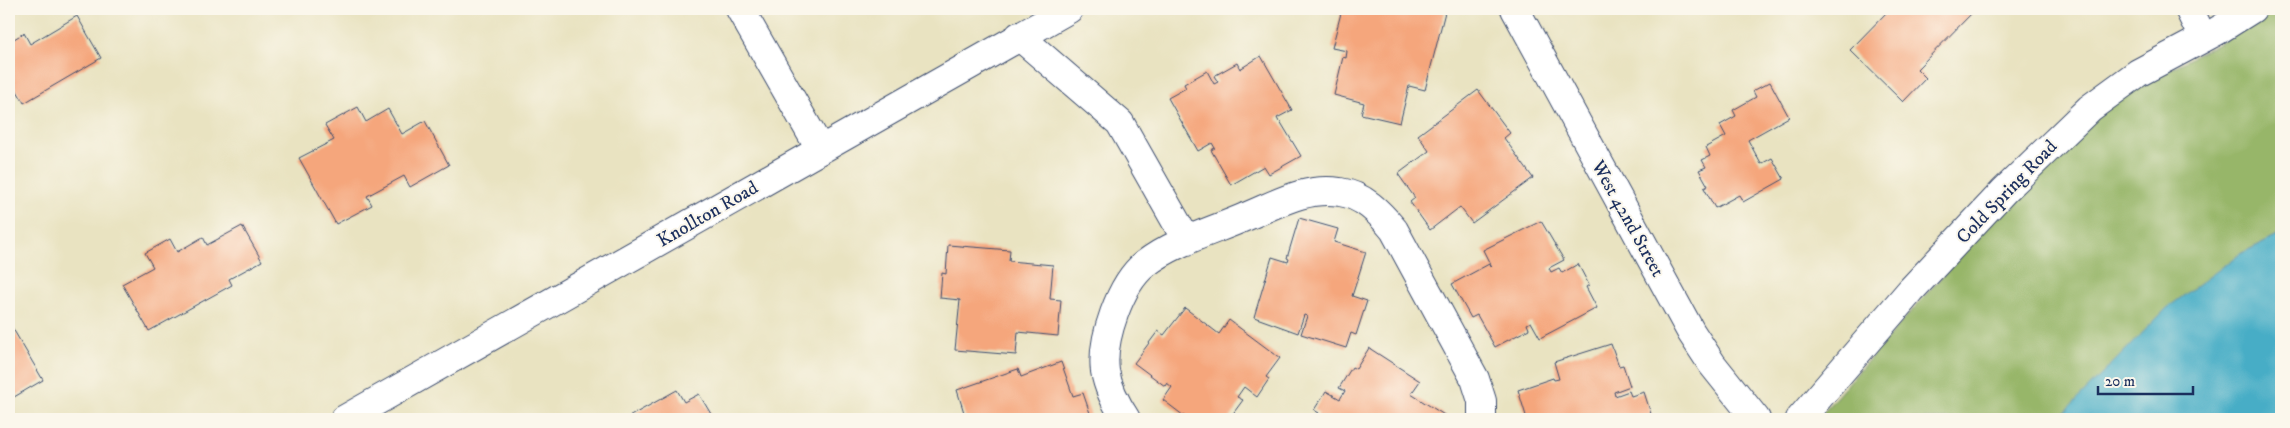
<svg xmlns="http://www.w3.org/2000/svg" width="2290" height="428" viewBox="0 0 2290 428" font-family="'IM FELL DW Pica',serif">
  <style>
    .forest { fill: #97b669; stroke: #597264 }
    .water { fill: #46adc6; stroke: #306e92 }
    .building { fill: #f5a67c }
    .lines { fill: none; stroke-linecap: round; stroke-linejoin: round }
    .minor-casing { stroke: #3a4a6d; stroke-width: 30 }
    .tertiary-casing { stroke: #3a4a6d; stroke-width: 30 }
    .minor { stroke: #fff; stroke-width: 28 }
    .tertiary { stroke: #fff; stroke-width: 28 }
    .labels { text-anchor: middle; stroke-width: 4; stroke-linejoin: round; paint-order: stroke }
    .street-label { font-size: 19px; fill: #1b2f5e; stroke: #fbf7ec }
  </style>
  <rect width="100%" height="100%" fill="#fbf7ec"/>
  <filter id="ink" filterUnits="userSpaceOnUse"><feTurbulence type="fractalNoise" baseFrequency=".02" numOctaves="2"/><feDisplacementMap in="SourceGraphic" scale="10" xChannelSelector="R" yChannelSelector="G"/><feConvolveMatrix kernelMatrix="1 2 1 2 8 2 1 2 1" color-interpolation-filters="sRGB"/></filter>
  <filter id="wash" filterUnits="userSpaceOnUse"><feTurbulence type="fractalNoise" baseFrequency=".0096" numOctaves="4" result="noise"/><feDisplacementMap in="SourceGraphic" scale="20" xChannelSelector="R" yChannelSelector="G"/><feGaussianBlur stdDeviation="1.12" result="paint"/><feColorMatrix in="noise" values="0 0 0 0 0 0 0 0 0 0 0 0 0 0 0 0 0 1.4 0 .05"/><feComposite in="paint" operator="in"/></filter>
  <g filter="url(#wash)">
    <rect width="100%" height="100%" fill="#e9e3c1"/>
    <path class="forest" d="M2281,9v225l-41,20 -165,148 -17,17h-241l119,-136 123,-134 60,-52z"/>
    <path class="water" d="M2281,234v185h-223l109,-111 73,-54z"/>
    <g id="blocks">
      <path class="building" d="M1342,9h62l14,3 2,-3h11l14,3 -20,78 -16,-4 -9,37 -39,-9 3,-11 -30,-8 9,-38 3,1 1,-7 -15,-3z
        M1890,9h86l-59,60 9,9 -23,24 -53,-52z
        M77,16l24,42 -77,45 -15,-26v-35l15,-9 6,11z
        M1261,56l31,54 -15,8 2,4 1,-1 21,35 -32,18 -5,-8 -33,19 -20,-35 4,-2 -3,-5 -14,8 -30,-53 18,-10 -2,-4 23,-13 7,13 4,-2 -4,-6 23,-13 3,6z
        M1770,82l19,35 -41,23 13,24 11,-6 12,21 -41,23 -4,-7 -24,13 -11,-20 4,-2 -9,-16 7,-3 -4,-7 8,-4 -4,-9 20,-11 -6,-11 16,-9 -3,-6 23,-13 -3,-6z
        M1478,90l32,43 -6,5 29,40 -61,45 -12,-16 -30,23 -20,-28 5,-4 -17,-24 31,-23 -11,-16z
        M358,107l8,15 22,-13 14,25 23,-13 24,44 -39,22 -6,-11 -37,20 5,9 -36,19 -37,-66 35,-18 -9,-15z
        M1299,218l39,11 -4,13 32,10 -14,44 15,5 -11,34 -5,-2 -5,15 -45,-14 6,-18 -3,-1 -6,18 -44,-16 18,-60 16,5 1,-3 -2,-1z
        M1541,221l23,39 -15,8 2,4 8,-4 3,5 16,-9 11,21 -3,2 11,21 -57,30 -9,-16 -4,2 2,5 -34,18 -18,-32 -6,3 -19,-34 37,-20 1,3 1,-1 -8,-16z
        M242,226l20,35 -33,18 3,6 -83,46 -27,-47 31,-17 -8,-14 25,-14 7,13 26,-15 4,8z
        M948,245l62,5 -1,11 44,4 -3,34 11,1 -3,36 -40,-4 -2,23 -61,-5 5,-50 -20,-2 2,-25 4,1z
        M1185,308l34,26 10,-14 51,38 -14,19 3,2 -12,18 -13,-10 -7,10 6,3 -14,19h-41l-25,-19 9,-13 -5,-4 -2,3 -31,-23 24,-32 6,4z
        M9,322l34,58 -34,20z
        M1611,344l8,22 4,-1 7,21 -16,6 1,4 14,-5 2,5 13,-4 7,22 -4,1 1,4h-121l-9,-29 35,-12 1,2 5,-1 -5,-17z
        M1369,348l51,33 -9,13 38,24 -1,1h-133l4,-6 -5,-3 12,-19 14,8 5,-8 -6,-3 13,-21 4,2z
        M1061,362l12,34 10,-3 9,26h-126l-9,-29 61,-21 3,8z
        M677,390l7,12 15,-8 15,25h-89z"/>
    </g>
  </g>
  <g filter="url(#ink)">
    <use href="#blocks" fill-opacity="0" stroke="#3a4a6d" stroke-width="1"/>
    <g class="lines">
      <g class="minor-casing">
        <path id="minor" d="M740,9l80,140
          M1515,9l176,323 21,32 44,55
          M2189,9l14,29
          M1019,36l101,87 67,118
          M345,419l724,-410
          M1126,419c-10,-15 -18,-30 -21,-48 -4,-31 15,-87 40,-107 28,-22 68,-33 100,-47 30,-12 61,-31 95,-25 23,3 40,21 54,38l81,149 7,22v18"/>
      </g>
      <g class="tertiary-casing">
        <path id="tertiary" d="M1800,419l111,-129 93,-99 86,-83 48,-35 79,-42 35,-22"/>
      </g>
      <use href="#minor" class="minor"/>
      <use href="#tertiary" class="tertiary"/>
    </g>
  </g>
  <g class="labels">
    <g class="street-label">
      <text transform="translate(2006 191) rotate(-46)" y="7">Cold Spring Road</text>
      <text transform="translate(707 213) rotate(-30)" y="7">Knollton Road</text>
      <text transform="translate(1629 218) rotate(61)" y="7">West 42nd Street</text>
    </g>
  </g>
  <rect width="2290" height="428" fill="none" stroke="#fbf7ec" stroke-width="30"/>
  <path d="M2098 386v8h95v-8" fill="none" stroke="#1b2f5e" stroke-width="2.5"/>
  <text x="2105" y="386" font-size="15" fill="#1b2f5e" stroke="#fbf7ec" stroke-width="4" paint-order="stroke">20 m</text>
</svg>
